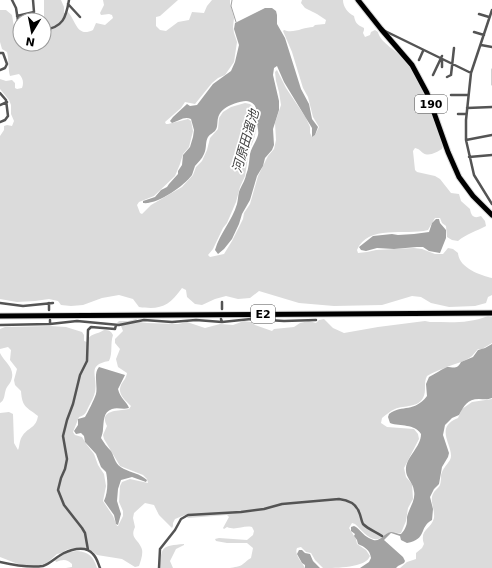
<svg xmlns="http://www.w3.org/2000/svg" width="492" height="568" viewBox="0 0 492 568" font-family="'DejaVu Sans','Noto Sans JP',sans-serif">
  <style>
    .green { fill: #dbdbdb }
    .water { fill: #a2a2a2 }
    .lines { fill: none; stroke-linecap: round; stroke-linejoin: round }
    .stream { stroke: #a2a2a2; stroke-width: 1 }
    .highway-casing { stroke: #dbdbdb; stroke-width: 7 }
    .street { stroke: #545454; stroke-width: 2.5 }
    .highway { stroke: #000; stroke-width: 5 }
    .labels { text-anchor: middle; stroke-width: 3.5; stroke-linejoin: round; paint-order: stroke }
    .shield { fill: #fff; stroke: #4c4c4c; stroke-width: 1 }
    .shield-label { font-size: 11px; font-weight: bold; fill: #000 }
    .water-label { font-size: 13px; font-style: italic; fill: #434343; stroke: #fff }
  </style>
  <rect width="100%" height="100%" fill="#fff"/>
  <path class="green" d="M44,0h17l3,7v6h3l1,-1c8,9 9,26 25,18l3,-7 9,2 8,-7 -1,-3 -3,-1 -8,1 -1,-2 4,-8 -1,-5h75l-18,16 -4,1v9l4,4 6,1 12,-9 11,-2 3,-8 12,1 3,-7 5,-6h18v3l4,15 -1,9 1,6 3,9 -3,20 -9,13 -7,3 -6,5 -17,21 -10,-2 -4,6 -16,14 1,2h2l20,-5 3,2 2,10 -4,16 -6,7 -3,10 -5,12 -21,20 -15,6 -2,3 3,8 2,1 9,-9 31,-18 11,-12 3,-8 6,-6 5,-11 3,-12 8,-9 1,-11 4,-6 8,-5 14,-4 5,1 5,5 2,8 -1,14 -2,8 -5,12 -4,25 -5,11 -4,15 -9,21 -4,5 -10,21 -5,6 2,2 14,-3 8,-13 11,-22 1,-6 6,-9 8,-28 10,-20 6,-7 2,-9 -1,-17 6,-18 -2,-13 -3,-11 -1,-9 2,-2 9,18 20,30 4,9v6l2,4 3,-2 4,-8 -6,-10 -5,-20 -5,-9 -11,-36 -9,-21 1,-1c9,4 20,-3 29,-3l2,-2 10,-1 1,-4 -9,-6 -12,-6 -4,-5 1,-3h41c0,7 5,13 11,16 1,6 3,9 10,12v2l-1,3 2,4 5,-2 1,-3 4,-2 3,2c2,11 21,20 27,28 19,26 26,56 38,85l-1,4c-5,3 -13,8 -19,4 -3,-2 -3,-4 -8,-5l-2,3 2,19 2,2 18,4 5,3 11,14 8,1 2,7 9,8c1,7 4,10 11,7l4,5 1,5c-9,5 -20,8 -28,15l-6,-1 -5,-3 -1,-11 -4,-3 -2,-5h-5l-7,12c-23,6 -60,-6 -71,20l1,3 9,-1 9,-2 38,-2 8,1 13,5h8l5,-6 5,1 5,4c1,15 22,22 34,25v17l-4,2 -2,6 -11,3 -26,1 -18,-4 -10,-6 -9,-1 -30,9 -48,1 -35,-3 -40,-12 -9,7 -12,1 -12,-3 -11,3 -13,6 -7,-1 -8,-7 -1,-7 -4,-2c-13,18 -21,22 -43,19l-6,-8 -14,-4 -17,3 -19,7 -12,1 -10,-1 -3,-4 -9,-2 -14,2 -18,1 -17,-3v-163l4,-6v-4l3,-1 5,1 2,-5 -3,-7v-9l-2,-5 -9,-11v-10l6,2 6,-1 3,3v5l2,1 5,-1c2,-5 1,-10 -3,-14l-9,2c-2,-6 -1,-17 -3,-24l-5,-3 -2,-7v-32h6l6,5 3,18 5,2v9h24z
    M488,316l4,1v26l-10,6h-4c-2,2 -4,5 -6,7 -7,6 -19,8 -27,12 -7,2 -13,5 -18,8 -4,7 0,15 -4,22 -6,10 -18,7 -28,11 -5,2 -9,6 -13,9l-1,5 6,4 27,2 4,5 1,5 -15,29 2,9 6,7 1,15 -5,9 -2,13 -5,12h-3l-8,-1c-3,1 -5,3 -8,5 -10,8 -20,-7 -27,-13l-3,-1 -3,5 7,11 1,5 9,6 4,6c-4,12 -34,12 -47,12l-8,-8 -4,-7 -5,-1 -5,-5 -4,1c-3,7 5,14 8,20h-75c4,-1 10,-1 13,-4 3,-2 4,-4 8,-6l2,-10 -6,-5h-20l-11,-2 -1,-2 4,-1 28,2 6,-5 1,-4 -2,-4c-9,-2 -16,4 -25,0l-3,2 -1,-1 6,-11 -2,-2 -39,3 -3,-3 -10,4 -2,4v3l-1,2 -13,-13 -5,-10 -9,-2 -11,10 -1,5 2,9c-5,11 2,11 6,20 3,5 0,13 -2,19l-4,1 -13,-8 -25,-4 -5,-4 -6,-3h-13l-7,2 -4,3 -5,1 -11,10 -7,2 -7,1 -14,-3 -18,-7v-144l9,-1 4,2 1,29 4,7c2,-5 1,-10 5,-15 6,-8 13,-7 15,-19 -11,-9 -16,-8 -17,-25l-6,-6 -1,-5 3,-11 -7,-9 1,-10 -3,-3 -8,2v-20l5,-2 45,-1 16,1 16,5 2,3v6l3,1c2,-9 10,-7 17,-12 5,0 7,1 9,5 -3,9 0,18 -4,26 -23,4 -11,14 -14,31 -1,5 -4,10 -6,14 -3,6 -3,9 -10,11l-6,15 2,3 7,2 5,8 7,9 4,11 6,9 2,12 -3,15 10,15 4,10h1l5,-10v-5l-4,-9 1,-16 2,-4 8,-3 18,4 -1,-4 -4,-4 -23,-9 -16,-27 -1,-4 4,-9c-9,-17 13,-15 22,-17l2,-3c-6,-6 -14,-12 -10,-21 2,-4 5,-6 6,-12l-9,-6 -2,-8 4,-10 -5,-6v-4l8,-8 -2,-5 -4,-3 2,-2h9l8,-2 4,3 7,1 31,1 9,-2 18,6 15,-4 13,1 11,-4 7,1 4,3 17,6 2,-2 20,-2 6,-4 9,-2 7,2 3,-3 5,-1 9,9 11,5 34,-6 47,-6 5,1c21,0 38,2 58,-6z
    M0,353c5,10 16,15 11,28 -1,3 -4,5 -5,8 -2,6 -1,11 -6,14z
    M492,399v169h-92l7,-6 9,-3v-6l6,-5 2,-4c-5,-15 7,-14 10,-26 1,-7 -3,-14 -2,-21 1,-6 6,-8 8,-12 1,-3 1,-7 1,-10 2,-7 5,-9 9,-15 6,-12 -18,-32 8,-42l4,-9 10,-7z
    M184,544v1l-8,4 -6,12 3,7h-13c1,-22 2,-22 24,-24z
    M77,551c12,1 16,5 20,17h-31l6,-1v-3c-5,-5 -9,-5 -16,-2l-1,-2 13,-8z"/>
  <path class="water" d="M265,8h7l4,3 1,4v9l8,14 16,51 8,15 3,15 6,8 -3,8 -3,2v-9l-28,-46 -7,-16 -3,2 -1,7 6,26v9l-6,19 1,16 -2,5 -7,8 -2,8 -6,10 -7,24 -8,14 -3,10 -7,15 -8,10 -6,5 -3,-4c5,-17 17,-29 22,-46 1,-4 1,-8 2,-12 2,-6 6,-11 7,-17 3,-7 3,-14 4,-21 1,-6 6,-12 8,-19 1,-4 -1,-9 -1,-12 1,-9 1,-21 -11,-22 -6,0 -17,4 -22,8 -10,8 -4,16 -9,22 -2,2 -5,3 -7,6 -3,5 -1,11 -4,17 -2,5 -6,8 -9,12 -1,3 -2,6 -3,9 -8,11 -35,30 -49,28v-2l12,-4 6,-7 6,-3 2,-3 9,-10v-3l4,-6 1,-10 7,-8 3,-10 1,-7 -3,-11c-7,-3 -12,2 -19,4l-2,-2 3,-4 14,-13 3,2 7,-1 16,-21 18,-13 4,-9 4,-17 -5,-16 1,-6z
    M436,219h3l1,4 6,7v8l-6,15 -11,-2 -6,-4h-6l-23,2 -17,-1 -11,3 -5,-1 -2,-3 14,-11 19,-2 6,1 16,-1 15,-2 3,-9z
    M492,344v54c-5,2 -8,1 -13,1 -12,0 -15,7 -20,16l-7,3 -7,7 -2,10 6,18 -1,4 -6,10 -3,17 -5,5 -4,8 3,12 -1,11c-14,8 -4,19 -25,23l-6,-3 -1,-4 -9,-3 -7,7 19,17 2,4 -1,2 -6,3 -2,2h-36l9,-6 2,-4c-1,-8 -6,-11 -13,-14l-1,-4 -3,-4 1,-2 -4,-3v-4l3,-1 2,1c5,4 9,10 15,12 9,5 12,-6 20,-7 3,0 7,2 10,2 2,-2 4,-5 5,-8 1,-2 1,-6 1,-9 2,-9 9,-17 7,-26 -1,-10 -9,-13 -8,-23 1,-12 15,-21 15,-34 -7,-11 -20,-7 -31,-11l-2,-6 1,-3c14,-10 25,-1 38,-18l-1,-12 3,-7c4,-2 15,-9 18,-10 6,0 10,3 14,-5l12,-5 5,-7 7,-2z
    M99,367l26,8 -7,14c2,9 9,13 11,19 -6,2 -11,-1 -17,1 -9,3 -8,12 -9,20 0,3 -1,6 -2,9 3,5 6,9 10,13 4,7 4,14 13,18 8,4 15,4 23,11l-1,2 -14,-5 -11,3 -3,9 -1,12 4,13 -3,11 -2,-1 -2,-9 -10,-14c4,-9 4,-20 2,-29l-5,-5 -5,-13 -11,-12 -1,-6 -3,-3 -5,1 -2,-3 4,-6v-6l7,-2c3,-5 9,-17 11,-23 2,-9 -3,-20 3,-27z
    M299,550h3l3,3 5,1 3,7 7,7h-15v-3l-3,-2 -5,-9z"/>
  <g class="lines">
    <path class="stream" d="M232,0l-1,6 5,16
      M492,69v16"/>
    <g class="highway-casing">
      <path id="highway" d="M358,0l23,29 31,36 15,28 21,59 11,25 14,19 19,19
        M0,316l492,-3"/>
    </g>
    <path class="street" d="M12,0l4,8 4,25
      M68,4l12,13
      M492,10l-21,63 -5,47v20l8,35 18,29
      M479,14l10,3
      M17,16l17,-4 -1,-12
      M44,30c19,-3 22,-12 25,-30
      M383,30l88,43
      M474,32l10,3
      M481,45l11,2
      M0,53h3l4,11 -2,4 -5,2
      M419,60l4,-9
      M442,67v-7
      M433,75l9,-19
      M447,77l4,-2 3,-27
      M0,93l6,7 2,16 -3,4 -5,2
      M451,95h17
      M0,105l7,-3
      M467,108l25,-1
      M458,114h8
      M466,140l26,-5
      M469,157l23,-2
      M0,303l23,3 30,-3
      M222,309v-7
      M49,310v-7
      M221,319l1,3 29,-3 33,2 32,-1
      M50,320v4l27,-3 42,4 25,-5 28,2 24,-2 26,2
      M0,325l50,-1
      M88,550l-3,-17 -3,-5 -18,-23 -6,-15 3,-12 4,-9 2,-10 -4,-23 4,-16 6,-16 7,-29 7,-14 1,-31 3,-3 24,2 1,-4
      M0,562c13,3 29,6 43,4 6,-2 11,-7 16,-10 9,-6 26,-12 34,-2 4,4 5,9 7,14
      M159,568l1,-19 15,-19 6,-11 7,-4 53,-3 23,-3 18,-5 57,-5c8,1 17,4 20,13 2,4 2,8 4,12 5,5 13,8 19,12"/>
    <use href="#highway" class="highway"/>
  </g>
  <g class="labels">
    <g class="shield">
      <rect x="415" y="95" width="32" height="18" rx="3"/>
      <rect x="251" y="305" width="24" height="18" rx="3"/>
    </g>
    <g class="shield-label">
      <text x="431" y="108">190</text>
      <text x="263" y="318">E2</text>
    </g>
    <g class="water-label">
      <text transform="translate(245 141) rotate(-74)" y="5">河原田溜池</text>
    </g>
  </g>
  <g transform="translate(32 32) rotate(190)"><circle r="19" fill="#ffffff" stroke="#999999"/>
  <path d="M0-3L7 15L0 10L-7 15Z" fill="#000000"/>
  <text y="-6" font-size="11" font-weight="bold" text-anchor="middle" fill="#000000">N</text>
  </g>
</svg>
